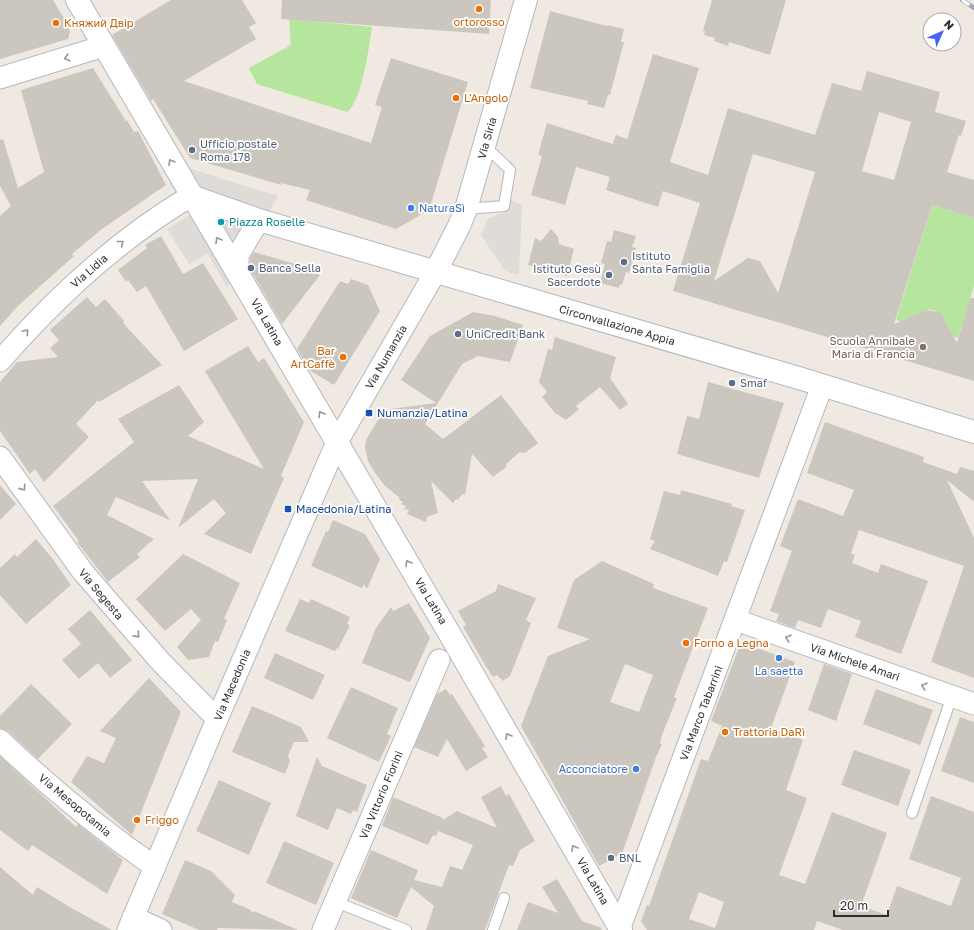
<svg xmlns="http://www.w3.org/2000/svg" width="974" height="930" viewBox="0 0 974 930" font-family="'Golos Text',sans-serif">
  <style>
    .green { fill: #b6e59e }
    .plaza { fill: #dfdcd8 }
    .building { fill: #cbc7bf; fill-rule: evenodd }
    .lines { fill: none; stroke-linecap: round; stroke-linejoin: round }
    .lane-casing { stroke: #b4b7c1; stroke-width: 12 }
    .street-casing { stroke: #b4b7c1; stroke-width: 23 }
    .secondary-casing { stroke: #b4b7c1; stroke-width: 24 }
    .lane { stroke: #fff; stroke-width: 10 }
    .street { stroke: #fff; stroke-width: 21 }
    .secondary { stroke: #fff; stroke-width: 22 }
    .rail-casing { stroke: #a3a6b8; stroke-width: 4.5 }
    .rail { stroke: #fff; stroke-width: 3; stroke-dasharray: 9; stroke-linecap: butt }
    .oneway { stroke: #969696 }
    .food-dot { fill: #e8710a; stroke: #fff; stroke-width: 1.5 }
    .service-dot { fill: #5c6f8a; stroke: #fff; stroke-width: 1.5 }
    .shop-dot { fill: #3f7fe0; stroke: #fff; stroke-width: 1.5 }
    .culture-dot { fill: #0f9aa8; stroke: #fff; stroke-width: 1.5 }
    .education-dot { fill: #8d6e63; stroke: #fff; stroke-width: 1.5 }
    .transit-dot { fill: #1a4fb4; stroke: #fff; stroke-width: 1.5 }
    .labels { text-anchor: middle; stroke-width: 3.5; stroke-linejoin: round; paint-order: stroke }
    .food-label { font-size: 11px; fill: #c56008; stroke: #fff; text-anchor: start }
    .street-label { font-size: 11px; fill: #2e2e2e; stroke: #fff }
    .service-label { font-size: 11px; fill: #4e5e75; stroke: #fff; text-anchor: start }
    .shop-label { font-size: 11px; fill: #366cbe; stroke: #fff; text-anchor: start }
    .culture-label { font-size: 11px; fill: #0d838f; stroke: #fff; text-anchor: start }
    .education-label { font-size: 11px; fill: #785e54; stroke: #fff; text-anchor: end }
    .transit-label { font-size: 11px; fill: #164399; stroke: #fff; text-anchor: start }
  </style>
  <rect width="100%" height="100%" fill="#efe9e1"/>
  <path class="green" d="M289,19l83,8c-3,20 -10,74 -25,85l-90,-28 -8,-16 42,-23z
    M932,205l42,13v68l-16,52 -21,-6 2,-20 -10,-3 -6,4 -4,13 -23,-6z"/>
  <path class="plaza" d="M191,169l87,27 -51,91 -19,-33 -19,10 -22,-35 23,-14 -21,-33z
    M511,200l11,5 -3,70 -14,-4 -24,-36 7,-16 19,-8z"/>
  <path class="building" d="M0,0h53l15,25 2,7 -2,7 -68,20z
    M171,0h71l14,23 -7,4 7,12 -72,42 187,62 11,-36 -7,-2 16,-47 77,24 -39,128 -33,19 -90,-29 4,-10 -29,-7v2l-91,-27 -37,-59 -2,2 -39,-66z
    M282,0h209l-2,34 -208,-15z
    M712,0h74l-16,55 -41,-13 -1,4 -14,-5 1,-3 -11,-3 1,-4h-2z
    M550,11l57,15 1,-1 16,4 -3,13h3l-14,53h-2l-4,13 -17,-4 1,-3 -58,-13z
    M653,54l46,14 -29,94 38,13 20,-67 87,27 17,-52 29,8 6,-20 73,21 -5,20 31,9 -5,15 -2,-1 -12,37 27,8v38l-42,-13 -38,119 33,-14 13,2 17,31 13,-45h4v83l-301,-90 27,-88 -37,-12 -5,16 -52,-17 4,-13 -34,-10 -11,38 -34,-10 11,-39 -4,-1 9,-32 66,21 3,-9 11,4zM879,112l32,10 -17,58 -32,-9zM753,154l62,18 -37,121 -18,-32 -12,-3 -34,23z
    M93,68l33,53 1,-1 7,12 4,-1 28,54 -64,44 -30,25 2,2 -56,50 -18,20v-110l11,-10 -11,-20v-46l3,-1 15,49 26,-16 -23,-82z
    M551,229l7,8 1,7 15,5 -7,27 -39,-11 7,-27 6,3z
    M614,230l22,6 -4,11 4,1 -7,25 -3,-1 -4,13 -2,-1 -1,4 -19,-5 5,-19 -4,-1 6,-22 4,1z
    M161,236l22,38 20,-11 35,56 -54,32 -38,-65 -9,6 -9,-12 -2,2 -8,-12 29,-22 -2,-3z
    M254,252l55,16v3l11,4 -38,49 -32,-55v-11z
    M351,279l17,6 12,26 -46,74 -25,-15 -12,-21 43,-68 8,3z
    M87,297l9,10 9,-8 19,22 -1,2 39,42 -63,37 -1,-2 -22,24 13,13 -45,45 -9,-13 -5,5 -30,-43v-49l17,-20 41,-5 -8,-9 9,-8 -9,-10z
    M473,312l22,4 28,9 -13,37 -32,-6 -16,8 -37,60 18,15 58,-44 37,48 -13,10 -5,-1 -13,11 -1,4 -13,10 -21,-23 -7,41 -3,-1 -4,6 -2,-1 -3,4 -22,-22 7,32 -11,4 -1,5 -19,-8 2,-4 -5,-1 2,-3 -5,-2 2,-2 -4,-2 1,-2 -15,-12 -10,-13 -7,-12 -3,-14 1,-7 12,-20 4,-3 -3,-4 11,-4 46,-6 -35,-23 29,-44z
    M555,337l61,20 -6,21 18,26 -8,6 -20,-23 -24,19 3,3 -13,11 -11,-7 -13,-16 5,-5 -8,-10 9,-33 4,1z
    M248,346l10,16 6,-4 40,64 -23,54 3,2 -33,76 -47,-20 22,-21 -12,-14 -36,29 20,-49 -56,2 28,39 -54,-23 -9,18 47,24 -17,15 3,3 -32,25 -31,-40 2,-1 -26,-35 81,-64 -16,-23 61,-34 25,37 -16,14 76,33 -59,-98z
    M708,382l76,21 -25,75 -82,-24 10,-38 12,3z
    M825,422l99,35 -1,5 34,12 3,-7 14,4v31l-27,-22 27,58v140l-43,-16 33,-96 -105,-36 -8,23 4,2 -3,8 26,10 3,-9 47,17 -27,73 -46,-17 6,-16 -33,-12 -7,19 -23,-8 -3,8 -19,-7 3,-7 -9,-3 22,-60 -12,-5 18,-47 45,17 11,-26 -47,-17z
    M0,485l16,19 -16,16z
    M681,490l51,14 -1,2 14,4 -18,52 -3,-1 -6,15 -68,-27 5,-8 -5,-2 14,-48 16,4z
    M333,520l32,14 15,25 -13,30 -3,-5 -2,4 -51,-22 15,-35 2,1z
    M36,539l16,19 19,27 -45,39 -26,-29v-27l15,-14 2,3z
    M183,554l57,29 -16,36 3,1 -9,22 -3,-1 -6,16 -21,3 -11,-13 24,-27 -10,-11 -26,22 -29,-32z
    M602,561l52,23 -1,4 55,20 -34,89 3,1 -15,37 -2,8 2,1 -6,13 -33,94 -2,3 -22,12 -78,-140 27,-70 42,-17 -33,-11 17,-48zM625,664l28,11 -14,37 -29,-10z
    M498,584l38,14 -10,22 5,3 -21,53 -7,5 -6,-6 -4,2 -8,-12 -22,-38 3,-2 -8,-14 38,-20z
    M300,599l9,4 2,-4 39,18 -3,7 3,1 -12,24 -1,-1 -2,3 -50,-20z
    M409,603l21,35 -20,44 -48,-19 14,-35 15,-21 2,4z
    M90,610l42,50 -22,18 -12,-15 -19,16 -17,-19 19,-16 -13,-15z
    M741,642l54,20 -24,66 32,12 -17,50 21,8 -28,77 26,9 27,-72 55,21 -26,73 26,9 10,-29 54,20 10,-28 -52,-19 22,-63 43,16v118h-131l-26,-9 -3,9h-167l-6,-9 6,-16 2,1 52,-147 7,2 14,-35 -11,-5zM699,892l25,10 -9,26 -26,-9z
    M275,653l50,22 -12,25 -49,-22z
    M824,664l28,10 -16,47 -28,-11z
    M149,678l32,34 -49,123 -61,-53 16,-26 17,7 12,-25 -16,-7z
    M31,684l41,40 -34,35 -30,-28 -8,-3v-12z
    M351,687l47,21 -11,26 4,2 -12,26 -52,-24z
    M446,689l4,6 2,-1 33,52 -3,2 6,9 -22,14 -19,-32 -9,18 -24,-10 23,-53z
    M876,689l57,21 -13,35 -57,-21z
    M252,706l49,21 8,15h-15l-6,14 2,5 -5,13 -53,-22z
    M960,717l14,5v61l-33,-12z
    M854,750l57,20 -13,36 -57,-21z
    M0,756l76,71 2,-3 45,36 -16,34 -75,-49 -4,6 -28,-21z
    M317,757l5,9 45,19 -10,27 -4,-2 -2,4 -14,-6 -9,22 -32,-14z
    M219,780l52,23 -22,52 -53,-24z
    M501,786l5,10 3,-2 26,47 -15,9 -7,16 -4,-1 -24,65h-59l8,-24 -23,-19 -14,31 -46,-20 20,-48 47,20 -4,10 28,7 8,-21 12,4 11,-25 -35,-14 -2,5 -3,-1 -5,10 -46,-19 11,-29 50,21v2l14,-9 40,17 -16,-31z
    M284,841l50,22 -18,42 -50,-22z
    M185,860l26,11 24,24 -3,7 17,7 4,4 1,-2 44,19 -80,-2 -1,2h-18l-37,-16z
    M0,867l33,28 4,-8 36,22 39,21h-112z
    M557,879l25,42 20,7 -1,2h-84l11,-28 30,11 -16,-26z"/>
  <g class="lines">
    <g class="lane-casing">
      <path id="lane" d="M466,209l38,-3 6,-36 -25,-24
        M912,813l40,-117
        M336,902l70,28
        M493,930l11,-32"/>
    </g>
    <g class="street-casing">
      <path id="street" d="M0,78l104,-32
        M238,273v-18l21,-35
        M0,361c56,-64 118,-122 191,-165
        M0,457l83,115 77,89 57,58
        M736,620l238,84
        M0,740c48,46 100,89 155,127
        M133,917l28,13
        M128,930l84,-199 125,-289 99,-171
        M323,930l116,-270
        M619,930l203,-544"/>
    </g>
    <g class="secondary-casing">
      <path id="secondary" d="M77,0l375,638 169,292
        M191,196l68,24 543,159 172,53
        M436,271l23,-45 7,-17 60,-209"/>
    </g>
    <use href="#lane" class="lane"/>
    <use href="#street" class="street"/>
    <use href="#secondary" class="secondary"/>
    <g class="rail-casing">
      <path id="rail" d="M962,0l12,8"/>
    </g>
    <use href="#rail" class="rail"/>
  </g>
  <defs><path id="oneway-chevron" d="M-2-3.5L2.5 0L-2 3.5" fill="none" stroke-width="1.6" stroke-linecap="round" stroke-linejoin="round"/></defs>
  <g class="oneway">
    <use href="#oneway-chevron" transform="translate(67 58) rotate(163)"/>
    <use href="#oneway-chevron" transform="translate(171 162) rotate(-120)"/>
    <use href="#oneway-chevron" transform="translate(218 240) rotate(-121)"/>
    <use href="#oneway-chevron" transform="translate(121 243) rotate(-38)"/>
    <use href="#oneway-chevron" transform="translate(26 332) rotate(-49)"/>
    <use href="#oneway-chevron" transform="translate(321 414) rotate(-121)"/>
    <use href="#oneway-chevron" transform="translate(23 488) rotate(55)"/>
    <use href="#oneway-chevron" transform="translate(408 563) rotate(-121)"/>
    <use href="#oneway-chevron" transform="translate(137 635) rotate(48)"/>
    <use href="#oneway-chevron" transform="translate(788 638) rotate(-161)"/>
    <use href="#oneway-chevron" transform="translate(924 686) rotate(-161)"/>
    <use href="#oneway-chevron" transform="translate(508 736) rotate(-120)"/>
    <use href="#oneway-chevron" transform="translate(574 848) rotate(-120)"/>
  </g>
  <g class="food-dot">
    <circle cx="479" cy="9" r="4"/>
    <circle cx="56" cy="23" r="4"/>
    <circle cx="456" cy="98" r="4"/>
    <circle cx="343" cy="357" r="4"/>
    <circle cx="686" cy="643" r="4"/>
    <circle cx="725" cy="732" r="4"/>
    <circle cx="137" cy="820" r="4"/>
  </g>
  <g class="service-dot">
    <circle cx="192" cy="150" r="4"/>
    <circle cx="624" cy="262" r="4"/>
    <circle cx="251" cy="268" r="4"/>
    <circle cx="609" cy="275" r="4"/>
    <circle cx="458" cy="334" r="4"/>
    <circle cx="732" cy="383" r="4"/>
    <circle cx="611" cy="858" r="4"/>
  </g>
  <g class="shop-dot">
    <circle cx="411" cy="208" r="4"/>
    <circle cx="779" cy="658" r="4"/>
    <circle cx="636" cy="769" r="4"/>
  </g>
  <circle class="culture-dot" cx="221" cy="222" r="4"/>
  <circle class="education-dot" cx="923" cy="347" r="4"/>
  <g class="transit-dot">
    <rect x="365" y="409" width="8" height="8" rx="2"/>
    <rect x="284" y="505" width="8" height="8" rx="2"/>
  </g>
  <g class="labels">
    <g class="food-label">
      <text x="479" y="26" text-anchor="middle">ortorosso</text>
      <text x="64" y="27">Княжий Двір</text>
      <text x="464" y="102">L'Angolo</text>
      <text x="335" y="355" text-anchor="end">Bar<tspan x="335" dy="13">ArtCaffè</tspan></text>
      <text x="694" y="647">Forno a Legna</text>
      <text x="733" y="736">Trattoria DaRì</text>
      <text x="145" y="824">Friggo</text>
    </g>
    <g class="street-label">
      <text transform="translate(487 138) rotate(-74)" y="4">Via Siria</text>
      <text transform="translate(89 271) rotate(-41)" y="4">Via Lidia</text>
      <text transform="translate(267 322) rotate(60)" y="4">Via Latina</text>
      <text transform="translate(617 325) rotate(16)" y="4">Circonvallazione Appia</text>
      <text transform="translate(386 357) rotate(-60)" y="4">Via Numanzia</text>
      <text transform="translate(101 594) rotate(50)" y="4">Via Segesta</text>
      <text transform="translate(431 601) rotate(59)" y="4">Via Latina</text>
      <text transform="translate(855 662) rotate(19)" y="4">Via Michele Amari</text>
      <text transform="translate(232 685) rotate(-67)" y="4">Via Macedonia</text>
      <text transform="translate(701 713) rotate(-69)" y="4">Via Marco Tabarrini</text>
      <text transform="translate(381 795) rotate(-67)" y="4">Via Vittorio Fiorini</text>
      <text transform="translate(75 805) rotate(40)" y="4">Via Mesopotamia</text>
      <text transform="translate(593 881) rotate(60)" y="4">Via Latina</text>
    </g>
    <g class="service-label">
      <text x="200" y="148">Ufficio postale<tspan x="200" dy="13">Roma 178</tspan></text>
      <text x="632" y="260">Istituto<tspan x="632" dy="13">Santa Famiglia</tspan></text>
      <text x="259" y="272">Banca Sella</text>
      <text x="601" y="273" text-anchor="end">Istituto Gesù<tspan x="601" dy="13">Sacerdote</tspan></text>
      <text x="466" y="338">UniCredit Bank</text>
      <text x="740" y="387">Smaf</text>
      <text x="619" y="862">BNL</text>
    </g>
    <g class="shop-label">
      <text x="419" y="212">NaturaSì</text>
      <text x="779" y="675" text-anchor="middle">La saetta</text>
      <text x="628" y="773" text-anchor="end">Acconciatore</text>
    </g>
    <g class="culture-label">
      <text x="229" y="226">Piazza Roselle</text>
    </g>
    <g class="education-label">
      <text x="915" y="345">Scuola Annibale<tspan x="915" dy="13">Maria di Francia</tspan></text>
    </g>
    <g class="transit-label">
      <text x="377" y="417">Numanzia/Latina</text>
      <text x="296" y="513">Macedonia/Latina</text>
    </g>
  </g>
  <g transform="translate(942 32) rotate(45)"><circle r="19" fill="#ffffff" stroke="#ababab"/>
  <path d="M0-3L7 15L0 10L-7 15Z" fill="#4264fb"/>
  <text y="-6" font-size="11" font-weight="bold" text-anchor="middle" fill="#2e2e2e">N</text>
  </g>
  <path d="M834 910v6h54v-6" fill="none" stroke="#2e2e2e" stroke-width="2"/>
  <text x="840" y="910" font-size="12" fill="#2e2e2e" stroke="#ffffff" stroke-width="3" paint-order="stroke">20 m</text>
</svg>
